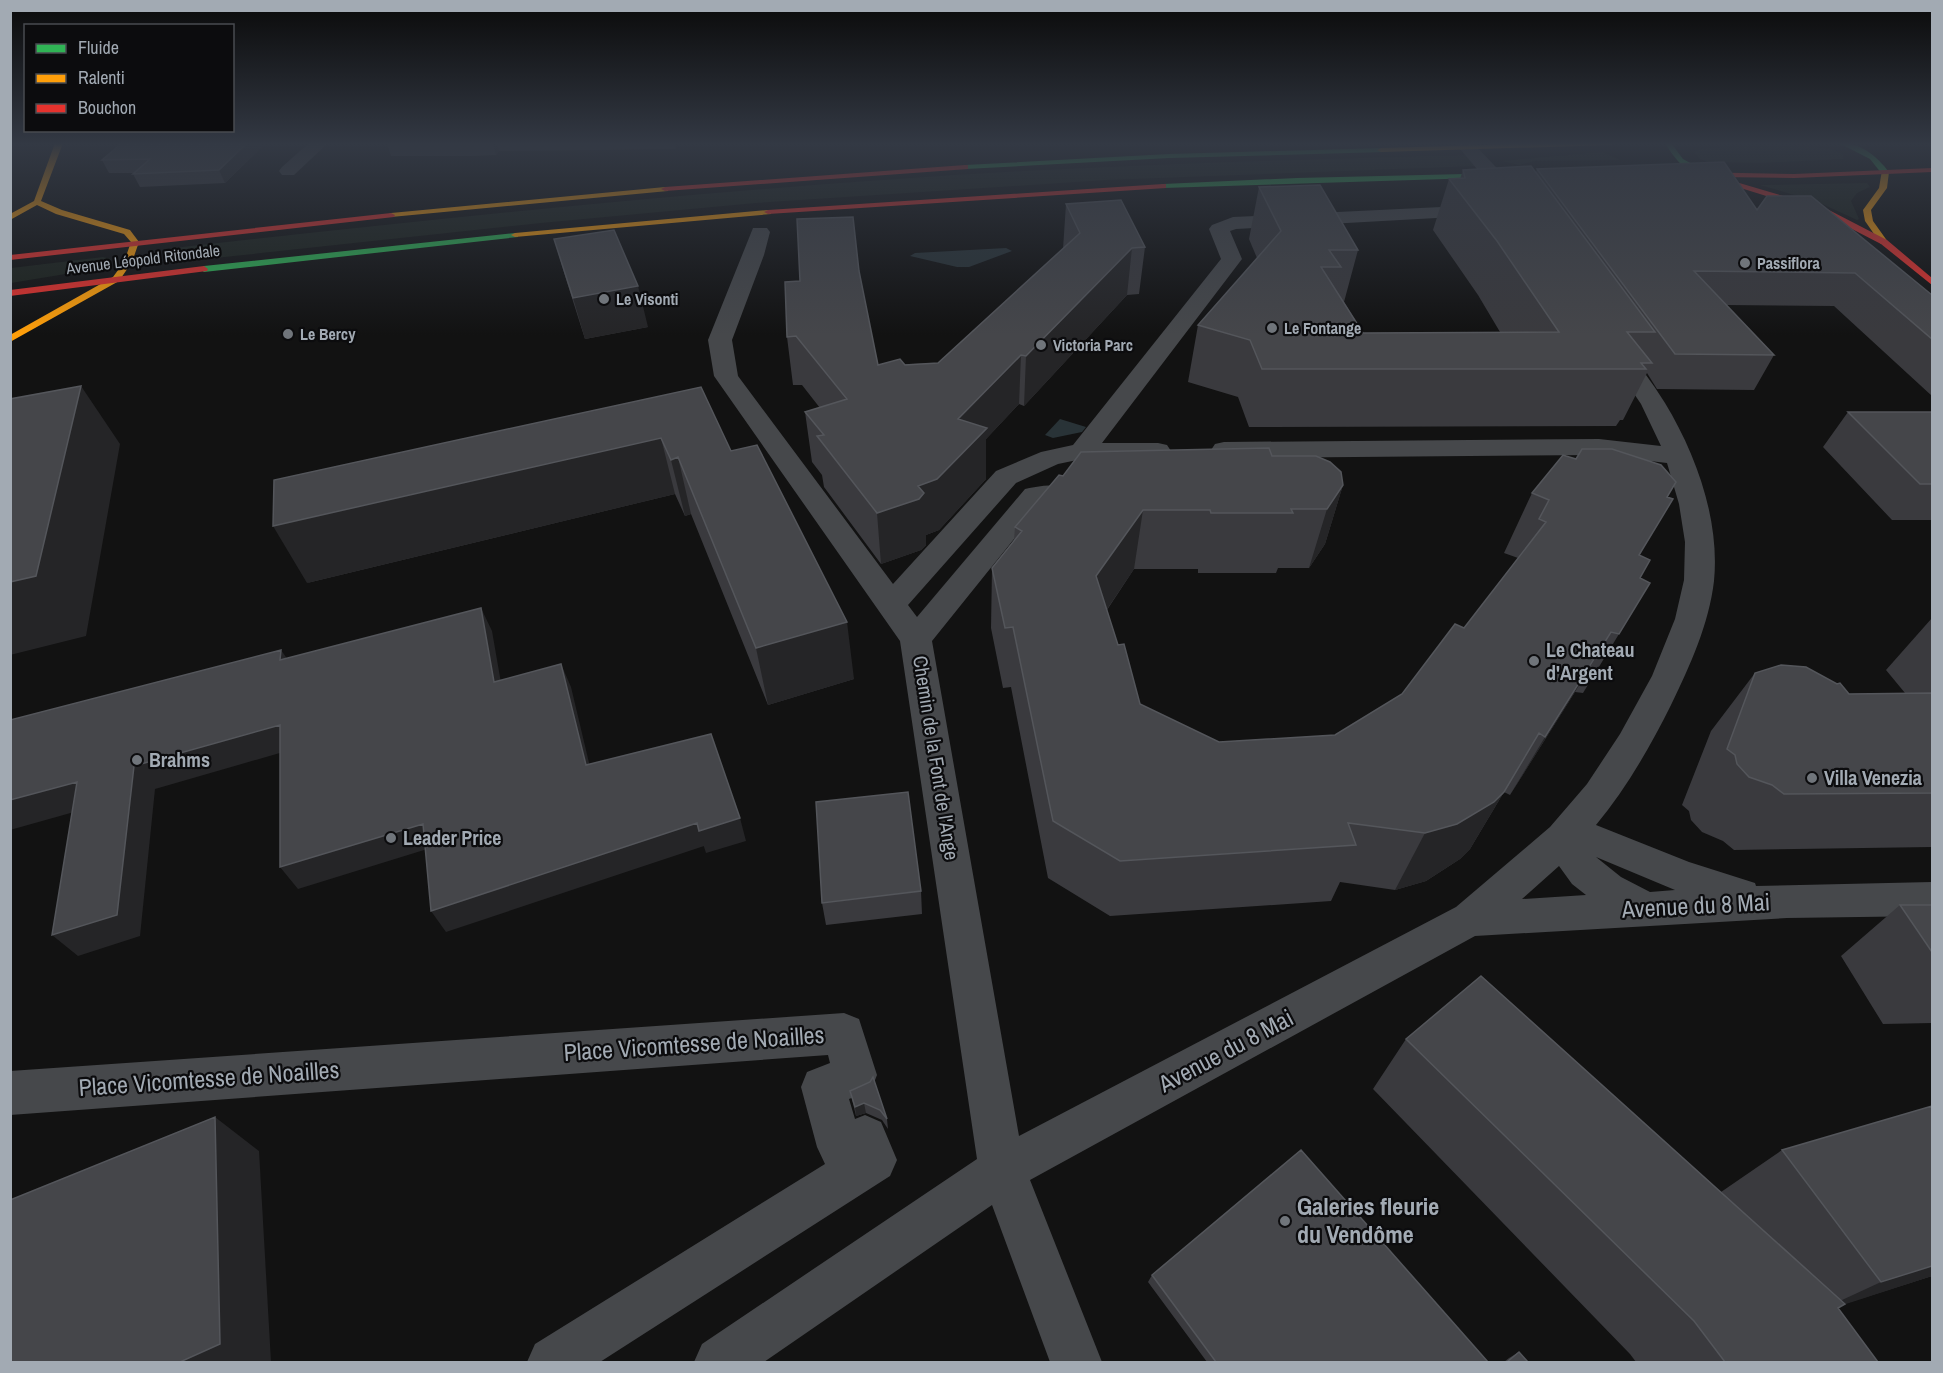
<svg xmlns="http://www.w3.org/2000/svg" width="1943" height="1373" viewBox="0 0 1943 1373" font-family="'Archivo Narrow',sans-serif">
  <style>
    .green { fill: #1c221c }
    .water { fill: #293337 }
    .lines { fill: none; stroke-linecap: round; stroke-linejoin: round }
    .street { fill: #46484b; fill-rule: evenodd }
    .fast { fill: #30b455; fill-rule: evenodd }
    .slow { fill: #ff9f0a; fill-rule: evenodd }
    .jam { fill: #e5322d; fill-rule: evenodd }
    .wall { fill: #3a3a3e }
    .shaded-wall { fill: #252527 }
    .building { fill: #45464a; stroke: #54565b; stroke-width: 1.5 }
    .poi-dot { fill: #70757b; stroke: #0c0c0e; stroke-width: 2 }
    .labels { text-anchor: middle; stroke-width: 4.5; stroke-linejoin: round; paint-order: stroke }
    .far-street-label { font-size: 16px; fill: #a2aab3; stroke: #0c0c0e }
    .far-poi-label { font-size: 16px; font-weight: bold; fill: #a2aab3; stroke: #0c0c0e; text-anchor: start }
    .poi-label { font-size: 20px; font-weight: bold; fill: #a2aab3; stroke: #0c0c0e; text-anchor: start }
    .street-label { font-size: 20px; fill: #a2aab3; stroke: #0c0c0e }
    .near-street-label { font-size: 24px; fill: #a2aab3; stroke: #0c0c0e }
    .near-poi-label { font-size: 24px; font-weight: bold; fill: #a2aab3; stroke: #0c0c0e; text-anchor: start }
  </style>
  <rect width="100%" height="100%" fill="#121212"/>
  <path class="green" d="M1778,144l53,5 13,6 -1,4 -83,4 -52,-1 -8,-3 -6,-7 7,-3z
    M1602,152l18,8 -85,1 -16,4 -17,-4z
    M1468,155l10,11 -372,14 -350,23 -215,20 -372,40 5,-15c282,-32 566,-61 850,-77 148,-8 296,-12 444,-16z
    M1867,183l3,4 -13,6 -6,8 8,18 -2,1 -39,-18 -58,-17z
    M103,257l8,2 -1,4 -8,5 -91,15v-15z"/>
  <path class="water" d="M1006,248l6,3 -43,16h-12l-47,-11 5,-3z
    M1060,419l26,8 -4,5 -29,6 -8,-3z"/>
  <g class="lines">
    <path class="street" d="M309,143h19l-34,32h-12l-3,-4 3,-4z
      M1455,143h18l39,41 15,20 -3,4h-14z
      M1483,205l7,2 3,4 -3,4 -254,14 -6,2 12,28 -140,184h56l9,2 4,6 -4,6 -9,2h-76l-24,5 -42,19 -108,122 9,12 108,-128c21,-5 50,-6 71,-1l4,6 -4,6 -10,2 -43,1 -111,138 87,495 437,-229 94,-80 37,-43 33,-50 32,-58 23,-57 9,-39 1,-38 -6,-38 -12,-41 -68,-8 -375,3 -9,-2 -4,-6 4,-6 9,-2 375,-3 62,7 -20,-42 -38,-56 4,-5 8,-2 8,2c14,20 29,39 42,60 31,51 55,117 49,178 -5,43 -24,85 -43,124 -21,42 -45,84 -75,120l93,37 66,21 1,3 176,-4v34l-145,2 -312,18 -445,244 72,182h-52l-58,-157 -228,157h-70l8,-18 275,-185 -77,-518 -186,-265 -6,-36 45,-112h14l3,4 -6,23 -32,85 6,36 155,208 103,-113 45,-19 32,-7 148,-186 -12,-30 3,-4 21,-8zM1596,857l79,33 -25,2 -29,-15zM1559,866l13,18 14,11 -64,4z
      M844,1013l15,6 18,56 -6,15 -22,9 6,20 10,-4 16,7 16,38 -7,16 -290,186h-73l8,-18 290,-180 -8,-17 -16,-60 6,-15 23,-9 -2,-8 -818,60v-44z"/>
    <path class="fast" d="M1665,143h6l12,16 25,14v4c-19,0 -35,-20 -43,-34z
      M1839,143c21,-1 38,13 50,29l-7,2 -12,-15z
      M1381,148l4,2 -1,2 -215,6 -204,11 -4,-2 4,-2 204,-11z
      M1506,173h3v4l-346,11 -4,-2 4,-2 134,-6z
      M515,233h3v4l-314,35 -4,-3 4,-3z"/>
    <path class="slow" d="M55,143h8l-22,58 21,9 68,20 9,12 -7,20 -13,19 -109,61v-7l103,-58 11,-15 7,-20 -7,-8 -68,-20 -19,-9 -27,15v-6l24,-13z
      M1547,143h68l-4,2 -230,7 -4,-2 4,-2z
      M1882,170l7,2 -2,16 -16,22 2,11 15,21 -4,2h-3l-16,-23 -2,-11 16,-22z
      M665,187h3v4l-277,26 -4,-2 4,-2z
      M768,210h3v4l-256,23 -4,-2 4,-2z"/>
    <path class="jam" d="M965,165h3v4l-303,22 -4,-2 4,-2z
      M1932,168v4l-138,6 -75,-1 108,32 60,31 45,38v7l-51,-41 -60,-31 -119,-37 -16,-2 4,-2 104,2z
      M1163,184h3v4l-398,26 -4,-2 4,-2z
      M391,213l4,2 -1,2 -384,43v-5z
      M204,266l4,3 -1,2 -197,25v-6z"/>
  </g>
  <path class="wall" d="M266,143l-41,40 -85,4 -7,-13 1,-1h-25l-7,-13z
    M387,143h291l-3,6 -176,2 -3,4 -23,1h-82z
    M1537,169l220,41 175,85v101l-98,-90 -108,-1 48,50 -20,35 -97,-1 -10,-16 -24,47h-3l-4,6 -367,1 -11,-30 -50,-15 10,-57 59,-67 -8,-19 10,-52 99,63 -14,52 19,31 137,-1 -22,-37 -45,-65 16,-51h11l3,-9 73,2z
    M1066,204l79,43 -6,47 -12,1 -103,111 -5,-2 -33,35v40l-47,51 -13,5v10l-5,5 -40,14 -57,-77 -2,-12 -10,-13 -7,-50 15,-4 -18,-23h-9l-6,-48 13,-56 59,-10 19,94 60,-2 125,-114z
    M554,239l94,88 -63,12 -19,-60z
    M701,387l30,64 123,228 -86,26 -77,-191 -6,2 -10,-22 -368,89z
    M1848,412h84v108h-40l-69,-73z
    M1272,456l71,29 -18,59 -16,24h-31l-2,5h-78v-4h-64l-27,41 11,35 22,59 79,38 116,-7 67,-41 62,-66 54,-70 -14,-5 28,-60 44,-34 100,23 -9,15 -27,58v23l-21,56 -36,59 -8,-1 -65,103 -6,-3 -34,57 -10,10 -34,22 -31,9 -55,-8 -9,19 -221,15 -62,-38 -37,-191 -8,1 -12,-60 1,-60 22,-28 1,-13 48,-51z
    M1932,618v229l-198,3 -11,-9 -21,-9 -11,-12 -2,-9 -7,-6 29,-74 44,-58 94,21 56,-1 -19,-23z
    M921,891l1,23 -96,11 -4,-22z
    M1900,905h32v118l-49,1 -42,-68z
    M1406,1039l315,153 61,-42 150,-44v170l-88,28 -6,4 40,54h-242l-6,-8 -257,-265z
    M870,1082l17,37 1,10 -6,-9 -16,-7 -10,3 -6,-25z
    M1152,1275l336,87h-281l-59,-80z
    M1519,1352l9,10h-24l5,-4z"/>
  <path class="shaded-wall" d="M247,143h19l-41,40 -6,-13z
    M493,143h4l2,8 -3,4z
    M674,143h4l-3,6z
    M1132,248l-5,47 -103,111 2,-50z
    M638,286l10,41 -63,12 -12,-41z
    M1021,355l-2,49 -33,35v40l-47,51 -13,5v10l-5,5 -40,14 -4,-51 41,-27 40,-67z
    M81,386l39,58 -34,192 -76,19v-73z
    M661,438l14,56 -368,89 -34,-57z
    M678,457l13,57 -6,2 -14,-56z
    M1343,485l-18,59 -16,24 18,-59z
    M1143,510l-9,59 -45,67 7,-60z
    M481,608l11,23 13,75 -11,-24z
    M847,622l7,57 -86,26 -12,-57z
    M1611,632l-36,60 -65,103 35,-58z
    M281,650l16,23 -17,-13z
    M561,664l10,23 24,101 -9,-23z
    M280,725l17,23 -142,41 -15,147 -62,20 -26,-21 82,-169z
    M1539,733l-69,116 -10,10 -34,22 -31,9 30,-57z
    M77,782l22,23 -89,25v-30z
    M740,818l6,23 -40,12 -7,-22z
    M697,823l7,23 -258,86 -15,-21z
    M423,824l14,22 -139,43 -18,-22z
    M864,1103l2,10 -10,3 -1,-9z
    M215,1117l44,34 12,211h-91z
    M1932,1266v10l-129,42 78,-36z"/>
  <path class="building" d="M122,143h125l-28,27 -86,4 17,-15 -48,1z
    M1724,162l33,48 10,-14h44l121,99v44l-77,-66 -161,-2 80,84 -99,-1 -138,-185z
    M1531,166l124,166h-28l25,31h-11l5,6h-384l-12,-29 -52,-15 83,-94 -22,-44 61,-2 38,65h-29l12,17h-20l42,66 196,-1 -62,-91 -48,-62 16,-1 -2,-8z
    M1121,200l24,47 -13,1 -106,108 -5,-1 -63,64 29,9 -50,51 -19,7 6,7 -5,6 -42,14 -60,-77 7,-1 -19,-23 42,-13 -51,-63 -9,1 -2,-55 15,-1 -3,-62 56,-2 6,54 19,94 22,-6 5,6 33,-2 142,-130 -14,-29z
    M614,230l24,56 -65,12 -19,-59z
    M81,386l-45,190 -26,6v-183z
    M701,387l30,64 26,-6 90,177 -91,26 -78,-191 -7,3 -10,-22 -388,88 1,-46z
    M1848,412h84v72h-12z
    M1269,448l3,8h44l14,6 11,10 2,13 -16,24h-36l2,4h-82l-1,-3h-67l-47,66 22,69 6,-1 16,60 79,38 116,-7 67,-41 53,-70 9,4 82,-106 -7,-3 10,-19 -17,-7 31,-38 13,4 6,-10h30l49,16 15,17 -9,15 6,2 -34,56 11,5 -10,18 10,5 -31,51 -8,-2 -66,105 -6,-4 -35,59 -10,10 -37,22 -32,9 -77,-10 8,22 -236,16 -67,-40 -40,-194 -8,1 -13,-60 30,-37 -7,-4 44,-52 4,1 18,-24z
    M481,608l13,74 67,-18 25,101 125,-31 29,84 -41,13 -2,-8 -266,88 -8,-87 -143,43v-142l-146,41 -17,149 -65,20 25,-153 -67,18v-80l271,-70 -1,10z
    M1781,665l25,2 31,17 3,-1 9,11 83,-1v100l-148,1 -12,-9 -23,-8 -12,-13 -2,-9 -8,-6 28,-76z
    M908,792l13,99 -99,12 -6,-101z
    M1900,905h32v47z
    M1481,976l364,328 -7,4 40,54h-153l-31,-41 -288,-282z
    M873,1077l14,42 -7,-9 -16,-7 -9,4 -5,-16 20,-9z
    M1932,1106v160l-51,16 -99,-132z
    M215,1117l5,227 -40,18h-170v-162z
    M1301,1150l187,212h-272l-64,-87z
    M1519,1352l9,10h-21z"/>
  <linearGradient id="sky" x2="0" y2="1"><stop stop-color="#0a0a0a"/><stop offset="0.43" stop-color="#333944"/><stop offset="1" stop-color="#333944" stop-opacity="0"/></linearGradient>
  <rect width="1943" height="335" fill="url(#sky)"/>
  <g class="poi-dot">
    <circle cx="1745" cy="263" r="6"/>
    <circle cx="604" cy="299" r="6"/>
    <circle cx="1272" cy="328" r="6"/>
    <circle cx="288" cy="334" r="6"/>
    <circle cx="1041" cy="345" r="6"/>
    <circle cx="1534" cy="661" r="6"/>
    <circle cx="137" cy="760" r="6"/>
    <circle cx="1812" cy="778" r="6"/>
    <circle cx="391" cy="838" r="6"/>
    <circle cx="1285" cy="1221" r="6"/>
  </g>
  <g class="labels">
    <g class="far-street-label">
      <text transform="translate(143 259) rotate(-7)" y="6">Avenue Léopold Ritondale</text>
    </g>
    <g class="far-poi-label">
      <text x="1757" y="269">Passiflora</text>
      <text x="616" y="305">Le Visonti</text>
      <text x="1284" y="334">Le Fontange</text>
      <text x="300" y="340">Le Bercy</text>
      <text x="1053" y="351">Victoria Parc</text>
    </g>
    <g class="poi-label">
      <text x="1546" y="657">Le Chateau<tspan x="1546" dy="23">d'Argent</tspan></text>
      <text x="149" y="767">Brahms</text>
      <text x="1824" y="785">Villa Venezia</text>
      <text x="403" y="845">Leader Price</text>
    </g>
    <g class="street-label">
      <text transform="translate(936 758) rotate(81)" y="7">Chemin de la Font de l'Ange</text>
    </g>
    <g class="near-street-label">
      <text transform="translate(1696 906) rotate(-3)" y="8">Avenue du 8 Mai</text>
      <text transform="translate(694 1044) rotate(-4)" y="8">Place Vicomtesse de Noailles</text>
      <text transform="translate(1226 1051) rotate(-28)" y="8">Avenue du 8 Mai</text>
      <text transform="translate(209 1079) rotate(-4)" y="8">Place Vicomtesse de Noailles</text>
    </g>
    <g class="near-poi-label">
      <text x="1297" y="1215">Galeries fleurie<tspan x="1297" dy="28">du Vendôme</tspan></text>
    </g>
  </g>
  <rect width="1943" height="1373" fill="none" stroke="#a2aab3" stroke-width="24"/>
  <rect x="24" y="24" width="210" height="108" fill="#0c0c0e" stroke="#484b50" stroke-width="1.5"/>
  <rect x="36" y="44" width="30" height="9" fill="#30b455" stroke="#484b50" stroke-width="1.5"/>
  <text x="78" y="54" font-size="18" fill="#a2aab3">Fluide</text>
  <rect x="36" y="74" width="30" height="9" fill="#ff9f0a" stroke="#484b50" stroke-width="1.5"/>
  <text x="78" y="84" font-size="18" fill="#a2aab3">Ralenti</text>
  <rect x="36" y="104" width="30" height="9" fill="#e5322d" stroke="#484b50" stroke-width="1.5"/>
  <text x="78" y="114" font-size="18" fill="#a2aab3">Bouchon</text>
</svg>
